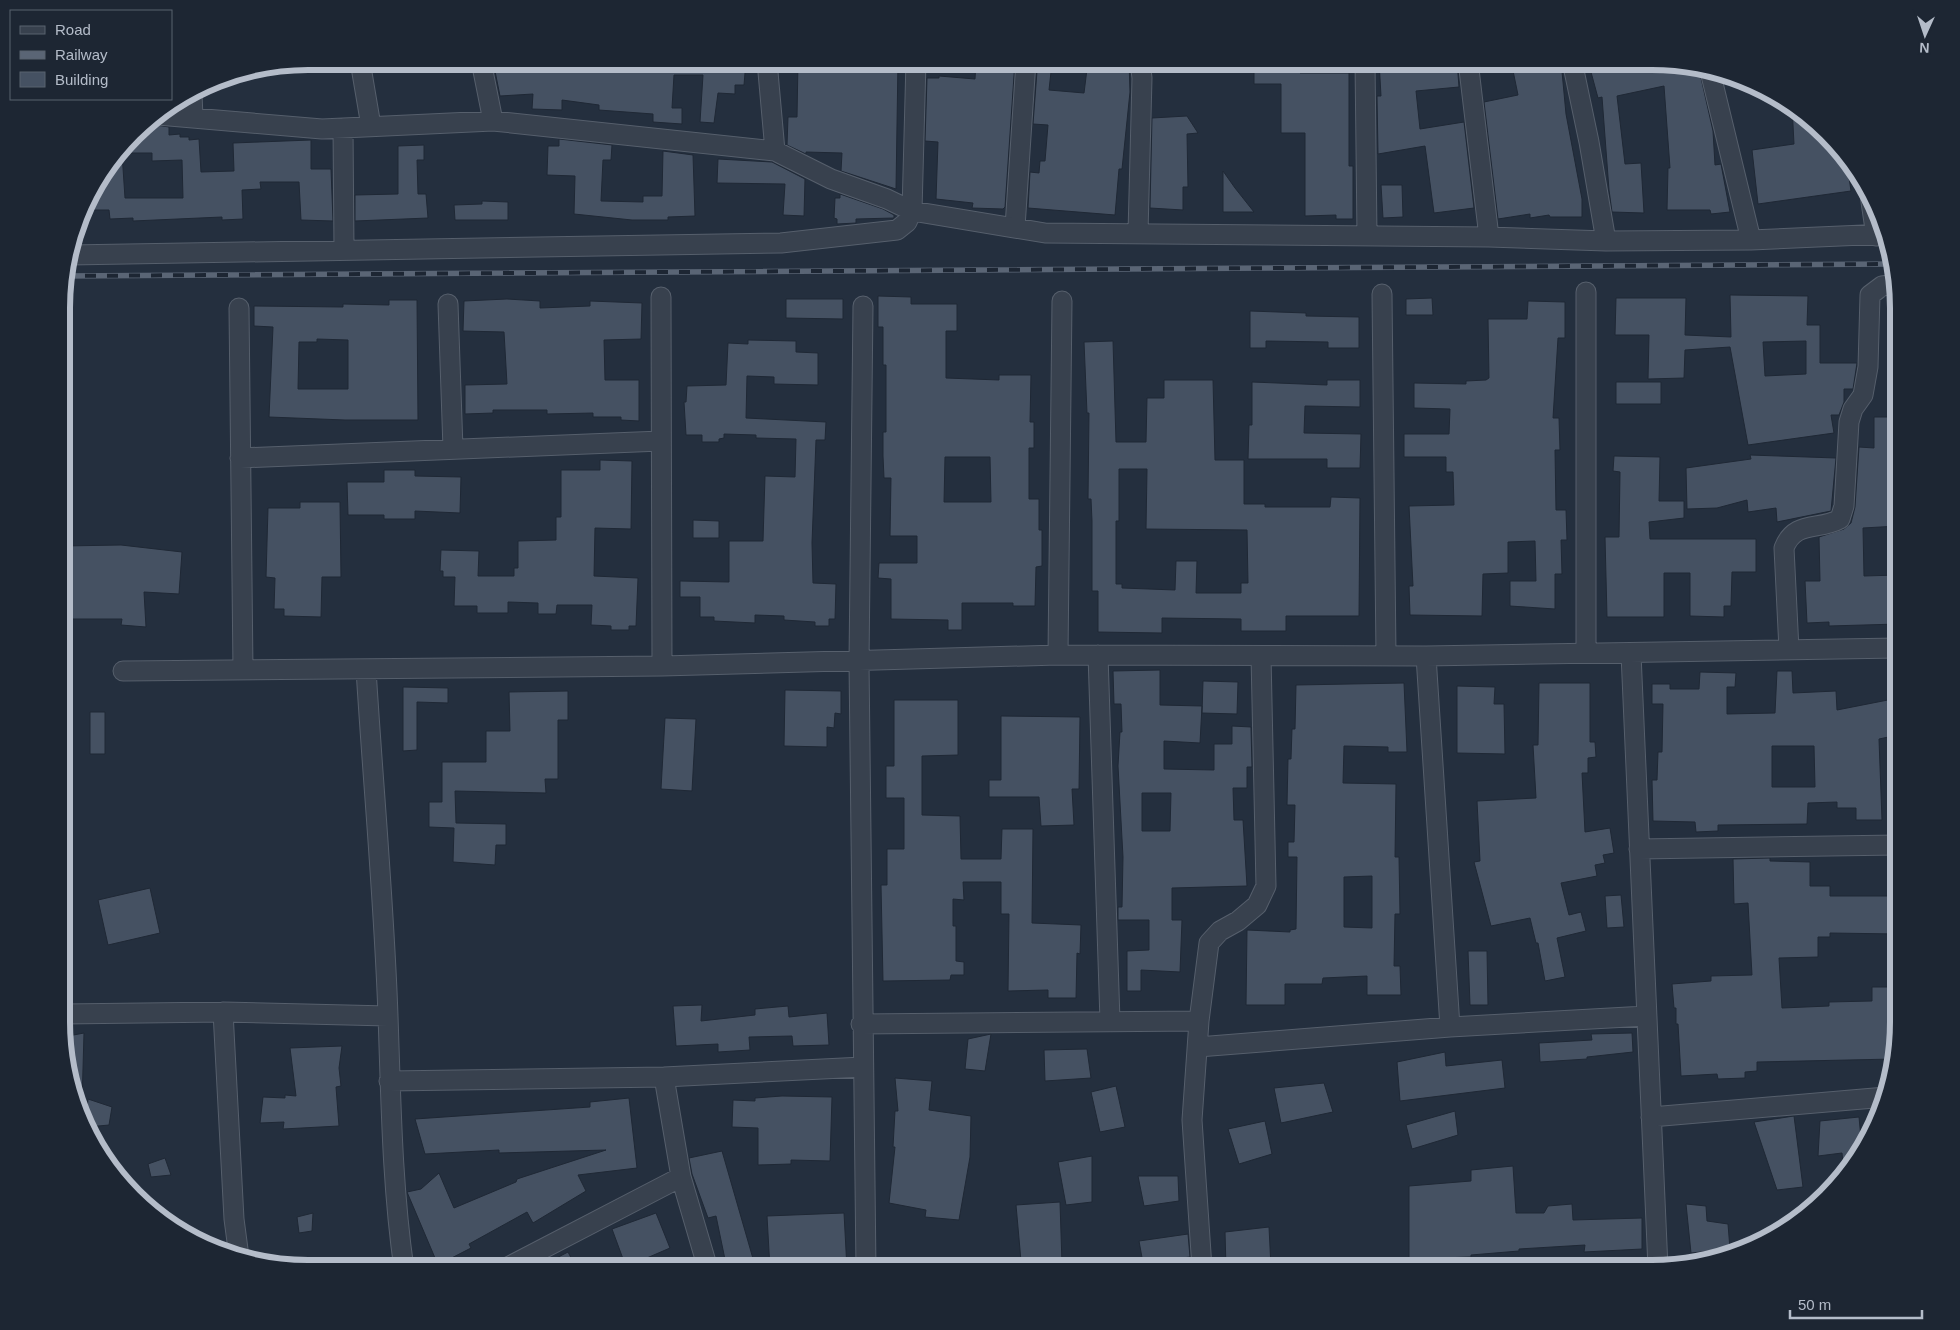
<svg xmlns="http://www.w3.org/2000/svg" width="1960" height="1330" viewBox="0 0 1960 1330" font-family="Helvetica,sans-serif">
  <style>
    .building { fill: #455162; stroke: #1f2835; fill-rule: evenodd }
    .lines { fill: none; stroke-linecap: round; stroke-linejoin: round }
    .street-casing { stroke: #565f6c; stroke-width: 21 }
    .street { stroke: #38414e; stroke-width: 19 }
    .rail-casing { stroke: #5a6575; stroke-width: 5.5 }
    .rail { stroke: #1d2633; stroke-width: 4; stroke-dasharray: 11; stroke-linecap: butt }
    .rim { fill: none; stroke: #b4bcc9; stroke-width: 6 }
  </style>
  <rect width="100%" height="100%" fill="#242f3e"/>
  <path class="building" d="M493,61l80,1 173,-1 -2,24h-9v9l-17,-1 -4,30 -14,-1 3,-47h-29l-2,33h10v16l-29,-2v-8l-54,-4v-5l-37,-5v10l-30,-1 1,-15 -33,2z
    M798,61h100l-2,128 -55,-18 1,-18 -36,-1v2l-19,-9 1,-28h9z
    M976,61h39l-10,146 -2,2 -31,-1 1,-5 -37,-4 2,-57 -13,-1 2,-63h12v-2l36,3z
    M1088,61h41l1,31 -8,77h-3l-4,46 -87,-7 2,-36 9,1 1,-12h5l3,-36 -15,-1 4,-53 14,1 -2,18 35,3z
    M1254,61h46v12h49v93h4v53h-17v-4l-31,1v-83h-24v-49h-27z
    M1379,61h78l2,26 -43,4 4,38 44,-7 10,86 -40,5 -9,-67 -47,8 -1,-58h4z
    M1511,61h50l5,53 16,85v18h-32l-1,-2 -19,3v-4l-32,5 -14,-117 34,-7z
    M1588,61h64l47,8 14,62 2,34 6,-1 9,48 -19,2 -1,-4h-43l1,-42h2l-6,-82 -47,10 8,68 16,-1 3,50 -32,-1 -3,-22 -7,-93 -4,1z
    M1792,106l45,39 9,12 5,34 -93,13 -6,-54 42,-6z
    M1187,116l11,17 -11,1 1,53h-5v23l-33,-2 2,-90z
    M144,123l25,4v8l11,-1v3h9v3l10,-1 2,33 33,-1 -1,-28 78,-3v29h20l2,52 -32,-1 -2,-38h-39l1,7 -19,1 1,29 -21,1v-3l-89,4v-3l-23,1 -1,-9h-26l4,-11 35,-46 3,45h58l-1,-38 -30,1v-8h-30z
    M559,139l53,6 -1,15h-8l-2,41 42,1v-6h19l1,-45 30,4 2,61 -27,1v3h-36l-58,-6 1,-38 -28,-1 1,-29h11z
    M424,145v15h-7l1,34h8l2,24 -73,3v-26l43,-1v-48z
    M718,159l54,3 33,17 -1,37 -21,-1 2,-31 -68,-1z
    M1223,171l12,17 19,24h-31z
    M1381,185h21l1,32 -20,1z
    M840,194l43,15 11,6v3l-38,1v4l-19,1v-5l-3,-1 1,-20h5z
    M482,201l26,1v18h-53l-1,-15 28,-1z
    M1730,295l78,1 -1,29h13v38h37l-4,26h-9v13l-5,13h-8l3,18 -86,12 -18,-98 -45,3 -1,28 -36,1 1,-44h-34l1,-37h70l-1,37 46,2zM1806,341v33l-41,2 -2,-34z
    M878,296l33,1v7h46v27h-11v47l53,2v-5h32l-1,47h4v26h-5v51h10v31h3v36l-6,1 -1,39h-22v-3h-51v27h-14v-10l-57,-1v-40l-13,-1 1,-15h38v-27h-27l1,-58h-7l-1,-22v-24h3v-67h-3v-38h-5zM945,457h45l1,45h-47z
    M1432,298l1,17h-27v-16z
    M507,299l33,2v7l50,-2v-5l52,2 -1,36 -37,1 1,40h34v41l-18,-1v-3h-28v-4l-46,1v-4h-54v3l-28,1v-29l42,-1 -3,-52 -41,-1 1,-30z
    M786,299h57v20l-57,-1z
    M389,300h28l1,120h-73l-76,-3 4,-90 -19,-1v-20l89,1v-3l46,1zM317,339l31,1v49h-50l1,-47h18z
    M1528,301l37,1v36h-7l-5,80h6l1,32h-5l1,60h10l1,30h-6l1,34h-7v35l-45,-3v-25h26l-1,-40 -27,1v31l-25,1 -1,42 -72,-1 -1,-29h4l-4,-80 45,-1 -1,-33h-7v-15h-42v-23h45l1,-25 -36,-1v-25l52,1v-3l20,-1 3,-2 -1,-59h39z
    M1250,311l56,2v3l53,1v31h-31v-6l-62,-1v7h-16z
    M748,340l48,1v11l22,1v32l-44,-1v-7l-27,-1 -1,42 80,4 -1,18h-9l-4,103 1,40 23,1 -1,35h-6v7h-14v-4l-31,-2v-4l-29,-1v8l-41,-2v-4h-14v-20h-20v-16l49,1v-41h34l2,-65 30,1 1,-38 -40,-1v-3l-32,-1v4l-5,1v3h-17v-7h-16l-2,-33h2l1,-16 39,-1 2,-42 20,1z
    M1113,341l3,101h30l1,-44h17v-18h49l2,80h29v44h21v3h65l1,-10 29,1 -1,118h-73v15h-45v-12l-79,-1v15l-64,-1v-41h-6v-70l-1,-22h-3l1,-86h-2l-3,-71zM1119,469h28l-1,60 101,1 1,53h-7v10h-45l1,-32h-21l-1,29 -53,-2v-4h-6v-63h3z
    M1327,380h33v27l-55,-1 -1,27 57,1 -1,34h-33v-9h-79l1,-34h3v-43l75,3z
    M1616,382h45v22h-45z
    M1874,417h24v109l-35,2 1,48 34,-1v49l-69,2v-4l-22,1 -2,-42h15l-1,-44 25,-8 7,-6 4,-16 4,-60 15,1z
    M1750,455l86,3 -5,53 -54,11 -1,-14 -28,4 -1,-12 -30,8 -30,1 -1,-41 65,-9z
    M1614,456l46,1 -1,44h25v17l-35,4 1,17h106v33h-24l-1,34h-7v11l-34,-1v-43h-26v44h-57l-2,-80h14l1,-65 -7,-1z
    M600,460l32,1 -1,68 -36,-1 -1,48 44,2 -2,48h-7v4h-18v-4l-20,-1 1,-20h-35l-1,9h-18v-11l-30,-1v11h-31v-7h-23l1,-29h-12v-6h-3l1,-21 38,1 -1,25h36v-8h4v-27l38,-1v-23h5v-47h39z
    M384,470h31v6l46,1 -1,36 -45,-2v8h-31v-4h-36l-1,-33h37z
    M300,502h40l1,75h-19l-1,40 -37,-1v-7h-10l1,-31 -9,-1 2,-69h32z
    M693,520l26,1v17h-26z
    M121,545l61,7 -3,42 -35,-2 2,35 -25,-2 1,-6h-59v-73z
    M1160,670v35l42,1 -2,37 -36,-2v28l50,1v-26h18v-18l19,1 1,40h-5v21h-14l1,32h9l4,66 -75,2v32h10l-2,52 -39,-2v21h-14v-40l22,-1v-30h-31v-13h4l1,-50 -5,-91 2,-34h2l-1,-28h-7l-1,-33zM1142,793h29l-1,38h-28z
    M1777,671h15l1,22 43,-2 1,19 61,-12v37l-19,4 3,81h-26v-12h-19v-6l-29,1 -1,21 -89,1v6l-22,1 -1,-10 -42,-1 -1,-41h5l1,-28h4l1,-48h-11v-20h18v5h29l1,-17 36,1 -1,14h-8v27l48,-1zM1772,746h42l1,41h-43z
    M1203,681l35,1 -1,32 -35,-1z
    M1404,683l3,69h-19v-5l-44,-1 -1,37 53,1 -1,73h4l1,57h-5l-1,52h6l1,29h-34v-19l-44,2 -1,6h-37v21h-39l1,-75 43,2v-2l6,-1 1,-72h-9v-15h6l1,-37h-8l1,-46h3l1,-30h3l1,-44zM1372,876v52l-28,-1v-50z
    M1539,683h51v59h5l1,15 -8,1v15h-6l3,59 25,-4 4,25 -11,2 2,8 -10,2 2,11 -36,7 8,32 12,-3 5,19 -29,7 8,39 -20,4 -7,-38h-2l-6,-25 -39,8 -17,-64 6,-1 -3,-60 59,-3 -3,-53h5z
    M1457,686l38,1 -1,17h10l1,50 -48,-1z
    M403,687l45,1v15l-31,-1v48l-14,1z
    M785,690l56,1v23l-6,-1 -1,15 -7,-1v20l-43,-1z
    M568,691v29h-10v59h-13l1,14 -91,-2 1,32 50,1v21h-10l-1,20 -42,-3 1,-34 -25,-1v-25h13v-40h44v-31h24l-1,-39z
    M894,700h64v55l-36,1v59l38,1 1,43h40l1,-30h31l-1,94 49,2 -1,29 -3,-1 -1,45h-28v-8l-40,1 1,-77h-8v-32h-38l1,18 -11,-1v27h3v35l8,1v13h-13l-1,5 -67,1 -2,-96h6v-36h17v-51h-18v-32h8z
    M90,712h15v42h-15z
    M1001,716l79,1 -1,72h-7l2,36 -33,1 -2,-29h-50v-17h12z
    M665,718l31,1 -4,72 -31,-2z
    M1770,858v3l40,1v24h20v10h68v38l-68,-1v4h-12v20l-39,1 3,50 47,-2v-4l43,-1v-14h26v51l-4,21 -137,3v9l-12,1v6l-27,1 -1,-5 -36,2 -3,-52h-2v-16h-2l-2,-24 39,-3v-5l41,-1 -4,-72 -14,1 -1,-45z
    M150,888l10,45 -52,12 -10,-45z
    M1621,895l3,32 -17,1 -2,-32z
    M1468,951h19l1,54h-18z
    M702,1005l-1,16 54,-6v-6l33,-3 1,11 38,-4 2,32 -36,1 -1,-10 -43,1 1,13 -32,2v-8l-42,2 -3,-40z
    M84,1033l-2,71h-2l-17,-50v-17z
    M1632,1033l1,19 -46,5v2l-47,3 -1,-19 53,-3 -1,-6z
    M991,1034l-6,37 -20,-2 3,-30z
    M342,1046l-3,22 2,18 -5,1 3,39 -56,3 1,-7 -24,1 3,-26 22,1v-3l11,1 -6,-48z
    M1087,1049l4,29 -46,3 -1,-31z
    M1445,1052l1,14 56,-6 3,28 -105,13 -3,-39z
    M895,1078l37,3 -3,29 42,6 -1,41 -11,63 -34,-3 1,-7 -37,-7 6,-56h-2l2,-36h3z
    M1324,1083l9,29 -52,11 -7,-35z
    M1116,1086l9,41 -25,5 -9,-40z
    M782,1096l50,1 -2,64 -39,-1v4l-33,1v-37l-26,-1 1,-27 22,1v-3z
    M629,1098l8,70 -59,7 8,16 -53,32 -6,-11 -58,32 2,4 -33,17 -31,-73 14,-3 18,-16 15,35 62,-26 1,-3 89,-29 -107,3v-3l-74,4 -10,-35 175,-12v-5z
    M88,1099l24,8 -3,18 -21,2 -2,-8z
    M1455,1111l3,24 -46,14 -6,-24z
    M1794,1116l9,71 -26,3 -23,-68z
    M1859,1117l3,32 -5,10 -13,15 -2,-21 -24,3 2,-35z
    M1265,1121l7,33 -33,10 -11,-35z
    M722,1151l34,118h-29l-11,-53 -8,2 -16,-44 -3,-16z
    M1092,1156v46l-26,3 -8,-43z
    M165,1158l6,17 -20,2 -3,-13z
    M1513,1166l3,47h28l4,-7 24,-2 1,16 69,-2v31l-58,3 1,-7 -66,4v2l-48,4v2l-62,2v-73l62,-5v-11z
    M1138,1176h40l1,25 -35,5z
    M1060,1202l2,62 -41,-3 -5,-56z
    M1686,1204l20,2 1,15 21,3 2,25 -39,4z
    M313,1213l-1,18 -13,2 -2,-16z
    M656,1213l14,35 -44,19 -14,-38z
    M844,1213l3,56h-77l-3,-53z
    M1269,1227l2,40 -45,1 -1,-36z
    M1188,1234l2,23 -47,6 -4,-22z
    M568,1252l9,17h-42z"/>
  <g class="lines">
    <g class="street-casing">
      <path id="street" d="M360,61l11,65
        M481,61l12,60
        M767,61l8,90
        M1365,61l2,175
        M1468,61l21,176
        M1572,61l17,81 17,99
        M1710,71l41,169
        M192,93l1,25
        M158,115l164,14 171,-8 282,30 56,28 56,20 25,12 133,22 444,4 117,4 145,-1 135,-6
        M343,128l1,122
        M1870,195l6,41
        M1015,227l11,-166
        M1138,233l4,-155 -2,-17
        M70,255l711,-12 116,-13 10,-8 5,-11 4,-150
        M1586,292v360
        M1382,294l4,361
        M661,297l1,369
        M448,304l5,145
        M863,306l-4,356 7,607
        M239,308l4,362
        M240,458l421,-17
        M1789,650l-5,-102c11,-28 34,-17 56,-29l4,-13 5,-84 4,-13 10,-14 5,-28 2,-72 12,-9 15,-2
        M1631,654l27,614
        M1058,655l4,-354
        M1098,655l12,366
        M1426,656l24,371
        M366,669c7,115 18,231 22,347 3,85 4,169 16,253
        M123,671l539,-5 396,-11 368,1 472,-8
        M1639,849l259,-4
        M223,1012l11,207 5,38
        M63,1014l160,-2 165,4
        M861,1024l338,-3
        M1198,1047l252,-20 196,-11
        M664,1077l17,100 27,92
        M389,1081l275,-4 199,-10
        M1651,1117l235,-20
        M1202,1268l-10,-148 7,-99 10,-78 11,-12 18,-10 19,-16 9,-19 -5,-230
        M504,1269l177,-92"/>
    </g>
    <use href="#street" class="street"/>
    <g class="rail-casing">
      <path id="rail" d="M63,276l1831,-12"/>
    </g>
    <use href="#rail" class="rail"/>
  </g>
  <path d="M0 0H1960V1330H0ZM308 70H1652A238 238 0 0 1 1890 308V1022A238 238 0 0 1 1652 1260H308A238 238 0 0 1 70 1022V308A238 238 0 0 1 308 70Z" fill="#1d2633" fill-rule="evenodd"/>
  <path class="rim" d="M308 70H1652A238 238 0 0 1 1890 308V1022A238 238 0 0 1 1652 1260H308A238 238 0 0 1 70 1022V308A238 238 0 0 1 308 70Z"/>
  <rect x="10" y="10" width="162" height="90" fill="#1d2633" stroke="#59626f"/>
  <rect x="20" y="26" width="25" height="8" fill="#38414e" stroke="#59626f"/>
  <text x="55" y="35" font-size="15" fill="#b4bcc9">Road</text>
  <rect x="20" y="51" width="25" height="8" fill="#5a6575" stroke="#59626f"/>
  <text x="55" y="60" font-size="15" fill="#b4bcc9">Railway</text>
  <rect x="20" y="72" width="25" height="15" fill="#455162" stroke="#59626f"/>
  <text x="55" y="85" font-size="15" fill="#b4bcc9">Building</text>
  <g transform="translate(1925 35) rotate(183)" stroke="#1d2633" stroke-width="4" paint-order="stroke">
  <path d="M0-4L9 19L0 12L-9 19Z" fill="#b4bcc9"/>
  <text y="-8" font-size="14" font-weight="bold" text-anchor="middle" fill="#b4bcc9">N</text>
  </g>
  <path d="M1790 1310v8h132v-8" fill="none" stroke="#b4bcc9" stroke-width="2.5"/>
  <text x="1798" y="1310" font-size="15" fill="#b4bcc9" stroke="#1d2633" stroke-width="4" paint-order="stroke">50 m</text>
</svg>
